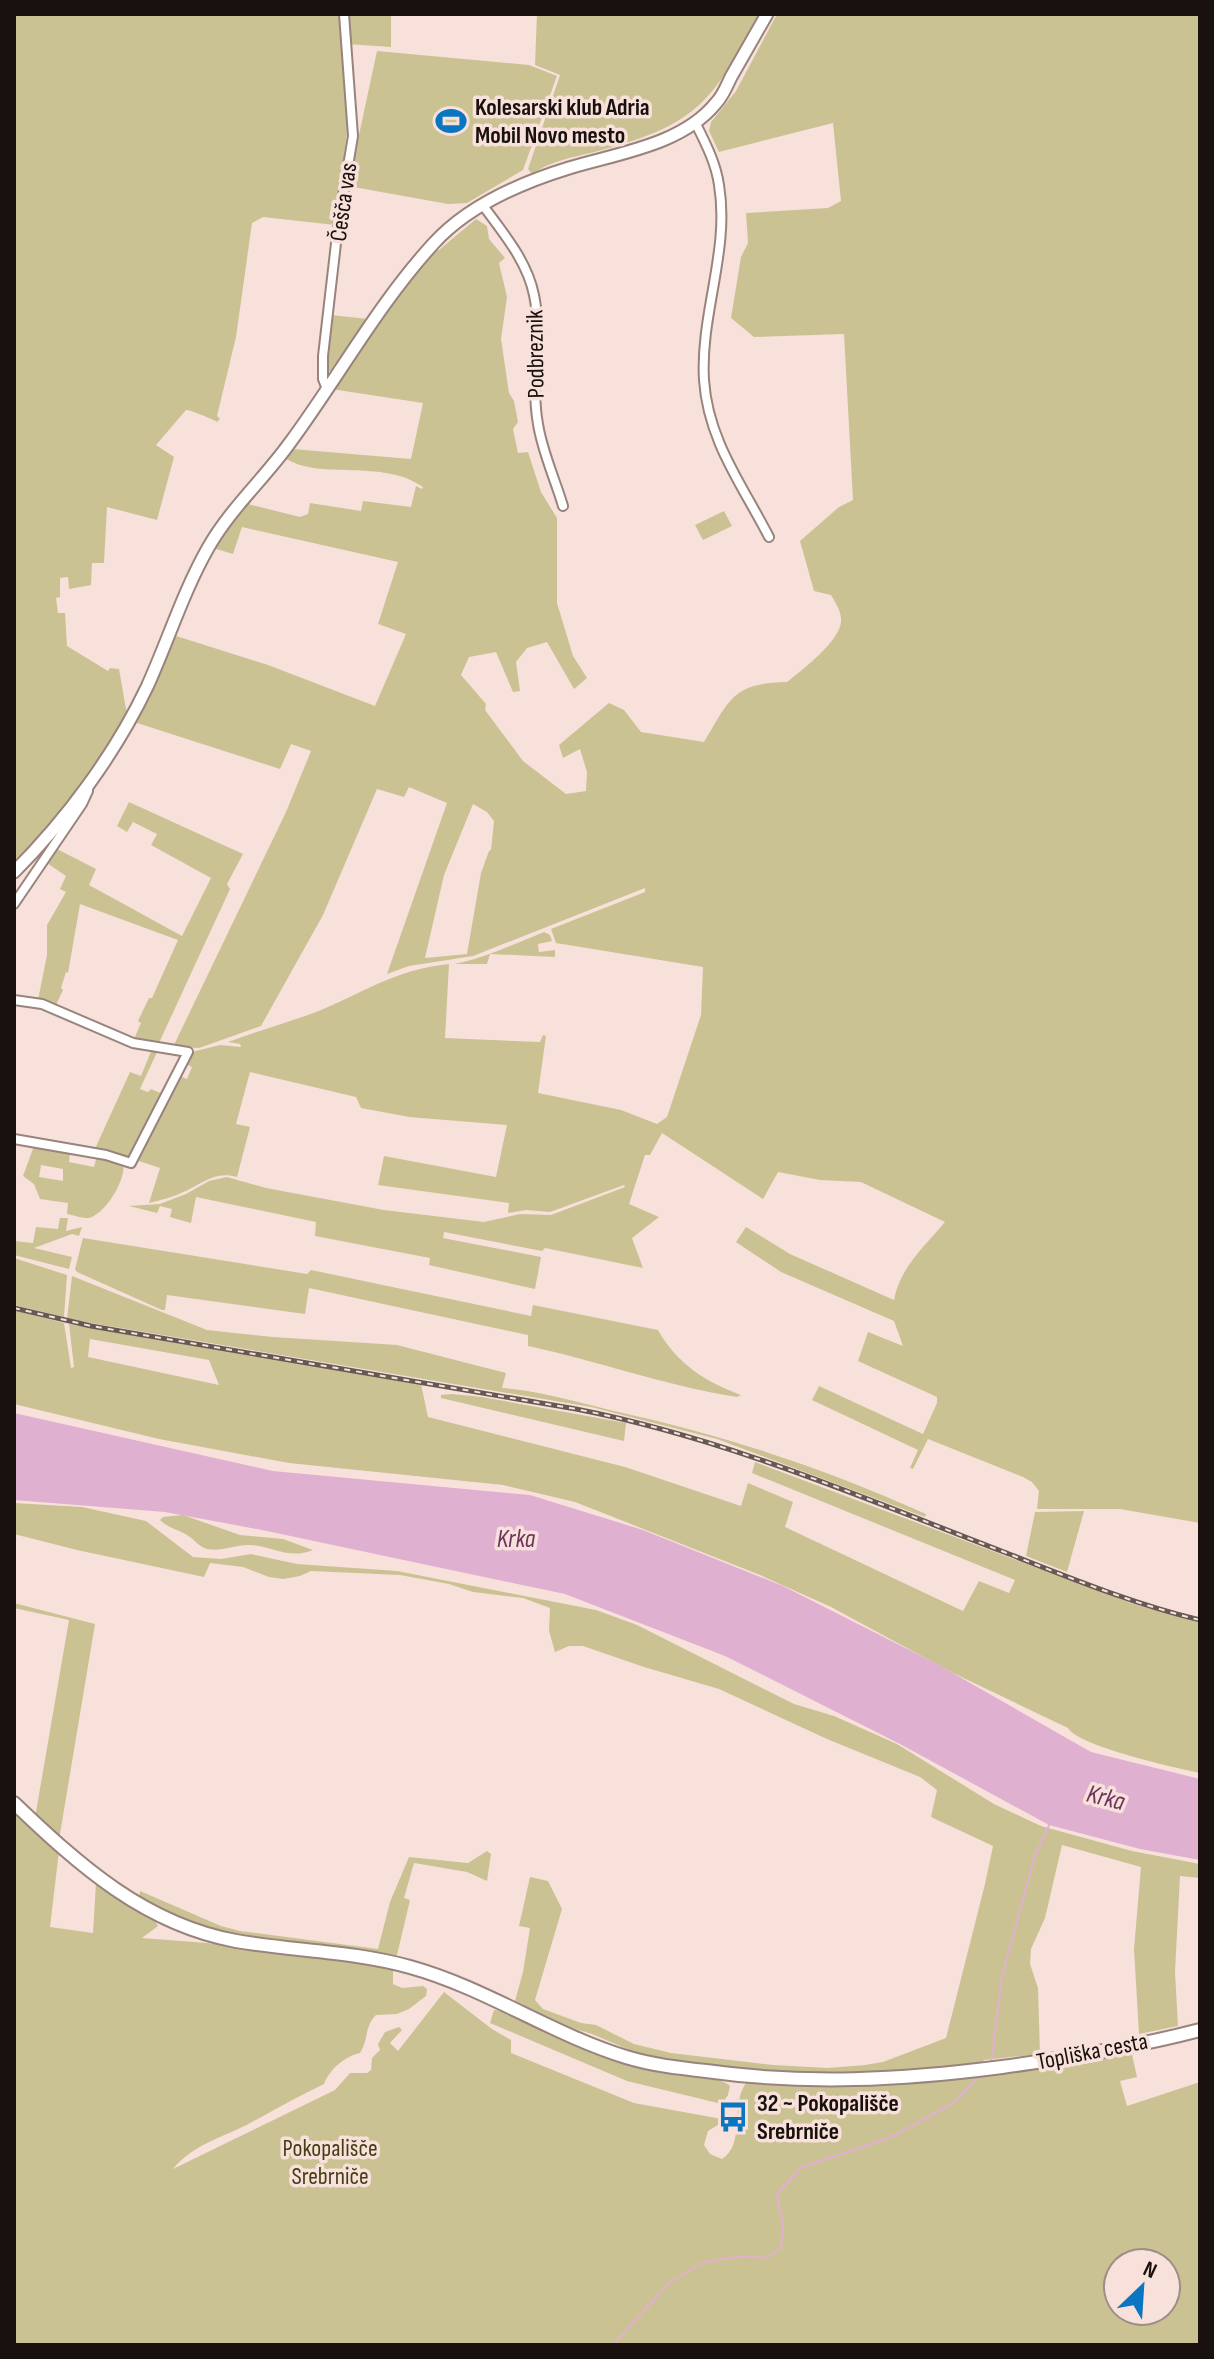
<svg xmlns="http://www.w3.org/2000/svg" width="1214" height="2359" viewBox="0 0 1214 2359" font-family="'Sofia Sans Condensed',sans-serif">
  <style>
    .green { fill: #cbc294; fill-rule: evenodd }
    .water { fill: #e0b0d1 }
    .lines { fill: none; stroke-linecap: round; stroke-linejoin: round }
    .stream { stroke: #e0b0d1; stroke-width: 2 }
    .minor-casing { stroke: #98847d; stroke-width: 12 }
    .tertiary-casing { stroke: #98847d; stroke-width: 15 }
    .secondary-casing { stroke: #98847d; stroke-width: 16 }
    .minor { stroke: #fff; stroke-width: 8 }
    .tertiary { stroke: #fff; stroke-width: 11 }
    .secondary { stroke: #fff; stroke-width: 12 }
    .rail-casing { stroke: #655954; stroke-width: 5 }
    .rail { stroke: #f8e1da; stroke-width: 2; stroke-dasharray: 6; stroke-linecap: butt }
    .labels { text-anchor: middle; stroke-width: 7; stroke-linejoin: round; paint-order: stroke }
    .poi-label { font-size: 24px; font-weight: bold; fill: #18110e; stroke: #f8e1da; text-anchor: start }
    .street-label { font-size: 24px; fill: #18110e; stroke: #f8e1da }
    .park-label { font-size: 24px; fill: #453d14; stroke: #f8e1da }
    .water-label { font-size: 26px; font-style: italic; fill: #6e345f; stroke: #f8e1da }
  </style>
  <rect width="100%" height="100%" fill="#f8e1da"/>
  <path class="green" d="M14,14h327l7,110 -13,101 -72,-8 -11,6 -16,114 -19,79 3,3 -3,3c-5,-3 -26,-12 -31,-12l-30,35 18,12 -17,63 -50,-13 -3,56h-12l-1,22 -22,4 -1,-12 -8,1v19l-4,1 2,15h7l2,33 41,25 2,-3 9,1 8,46c-29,55 -72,104 -113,150z
    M345,14h46v33l-44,-3z
    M537,14h223c-48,86 -59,109 -158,136 -25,7 -48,9 -70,24l-4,-5 32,-94 -25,-10z
    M777,14h423v1509l-80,-14h-83l2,-18 -7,-9 -9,-5 -95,-38 -15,30 -3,-1 8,-18 -106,-50 7,-14 104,48 14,-31v-6l-79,-36 10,-29 35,14 -9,-25 -113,-49 -45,-30 10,-15 44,27 104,46c6,-33 31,-54 51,-78l-84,-40 -41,-2 -42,-8 -15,27 -101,-66 -12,22h-5l-16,49 30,13 -27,21 11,30 -98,-20 -3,3 -98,-19 -1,6 98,19 -6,32 -106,-24 1,-7 -115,-22 1,-14 -120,-25 -5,26 -21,-6 2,-8 -12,-3 -3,7 -28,-7 31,-2 26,-10 23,-13 18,-4 39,11 118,22 100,12 36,-8 31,1 74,-28 -1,-2 -74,27 -24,-2 -18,3 1,-10 -131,-18 6,-29 112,21 11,-52 -98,-8 -48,-9 -5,-11 -106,-25 -14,52 14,3 -13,50c-23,-7 -36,8 -56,16 -10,5 -21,7 -32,10l11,-35 -24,-8 42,-85 9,4 5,-12 -8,-4 4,-10 32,-8 21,2 -1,-3 -12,-2c29,-11 59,-19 88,-30 47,-19 80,-43 133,-48l-4,74 95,4 3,-7 3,1 -8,57 83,17 36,14 10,-7 34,-102 2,-48 -147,-24 -5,-14 94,-37v-4l-172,68 -64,10 -22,8 60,-171 -38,-16 -5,10 -27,-8 -54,126 -62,111 -62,22 -26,-1 113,-235 25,-61 -20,-7 -11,25 -146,-47 39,-87 95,30 107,41 31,-72 -28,-10 20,-62 -156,-35 -9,27 -20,-6 31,-45 56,14 8,-3 2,-11 51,8 2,-10 48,6 5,-21 6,3 1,-2c-41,-29 -104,-6 -138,-29l7,-9 119,10 12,-56 -92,-14 99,-137 9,-2 37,-31 11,7 2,13 16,19 -6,5 8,34 -6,42 8,54 5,8 4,21 -5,7 5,24 10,-1 13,40 16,26v85l16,53 14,22 -13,11 -27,-47 -20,6 -11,14 4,29 -7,1 -17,-40 -27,5 -8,18 25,29 -1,6 38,51 43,33 20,-3 1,-19 -7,-23 -17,9 -4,-13 50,-42 15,7 17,22 63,10c26,-43 29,-59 83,-60 15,-12 56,-43 54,-63 0,-8 -6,-17 -10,-24l-17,-4 -14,-50 39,-34 14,-7 -9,-166 -90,3 -23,-19 10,-61 7,-14 -2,-30 82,-5 13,-7 -8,-78 -114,29 -10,-21 2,-9 25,-31zM473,804l14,8 7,9 -3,29 -2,1 -8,22 -14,81 -42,4 19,-83z
    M377,51l152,14 28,11 -34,94 -56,33 -19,1 -100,-18z
    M331,315l37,4 -36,52h-4l-3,-6z
    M724,511l8,15 -29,14 -8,-15z
    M129,802l114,52 -16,30 3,5 -72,156 -24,-6 7,-16 -3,-2 11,-23h3l26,-58 -98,-36 -12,69 -2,-1 -5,16 2,2 -8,17 -17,-7 9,-45v-30l19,-33 -6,-3 6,-13 -19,-13 10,-14 39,20 -7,16 93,51 29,-58 -60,-33 6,-11 -24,-12 -6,10 -10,-6z
    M544,932l6,3 2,6 -14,3 1,8 16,-2v7l-65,-3 -3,10h-33c31,-6 60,-20 90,-32z
    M152,1049l6,1 -18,39 8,3 3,-3 14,6 -33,62 -5,3 -33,-9 36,-79 11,4z
    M34,1146l36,6 -1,10 25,5 3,-11 26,7c4,15 -16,48 -31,54 -7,3 -18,-2 -25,-3l1,-11 -28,-4 -6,-15 -11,-8zM41,1165l22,4v12l-24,-4z
    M60,1218h8l-2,13 16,-4 -3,9 -7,-2 -38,14 38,9 -3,12 -55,-14v-14l19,2 3,-16 22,2z
    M83,1238l224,36 4,-4 220,46 2,-11 125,25c19,34 48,52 83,65l-4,2c-71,-11 -139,-36 -209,-51v-11l-219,-47 -4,26 -138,-19 -2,15h-3l-85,-38 -2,-3z
    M14,1258l53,17 -3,42 -50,-12z
    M72,1276l135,54 66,7 124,8 109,28 -4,15c41,3 81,16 121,25 104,23 206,57 303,101l-1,3 -208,-78 -126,-32 -524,-88z
    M14,1310l50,13 7,45 3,-1 -5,-43 352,60 7,33 197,50 116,39 7,-23 45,19 -8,25 178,84 16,-30 30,12 6,-13 -263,-107 3,-11 376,141 69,20v150c-24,-5 -122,-27 -132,-45l-115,-55 -122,-66 -71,-32 -185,-73 -72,-17 -214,-22 -130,-24 -145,-35zM90,1339l119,21 10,25 -131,-28z
    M452,1394l30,3 144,26 -2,18 -183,-43v-3z
    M14,1503l68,4 64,14 47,36 28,2 30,-5 46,10 100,7 199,39 41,15 157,79 40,12 63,28 97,60 47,22 91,25 68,13v14l-20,-2 -5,96 3,54 -39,8 -5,-85 7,-82 -79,-22 -17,73 -14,31 -1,15 8,24 2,66 -56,6 -5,6 -65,6 -134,3 -134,-18 -54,-23 -30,-9 -47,-24 8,-29 7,-44 -11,-2 11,-49 18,4 14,28 -27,91 8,9 38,14 15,2 38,19 37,9 102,12 55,3 37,-3 18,-3 63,-24 39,-154 8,-38 -62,-29 6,-27 -17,-13 -93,-38 -108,-50 -75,-22 -61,-21h-14l-14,6 -6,-21 1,-23 -27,-10 -50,-6 -24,-8 -49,-9 -89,-4 -11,5 -17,3 -14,-2 -26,-10 -33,-4 -6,14 -127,-27 -63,-16z
    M1084,1511l-17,61 -41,-16 9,-44z
    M183,1515l57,20 43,4 30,11c-25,10 -41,-4 -62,-5 -15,-1 -29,7 -44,4 -8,-2 -13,-10 -20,-14 -10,-6 -19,-7 -27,-15l3,-3z
    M14,1603l81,21 -36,216 -24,-22 34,-198 -55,-12z
    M14,1809l45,42 -9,76 43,6 3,-50 57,35 5,8 -16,12 65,5 164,20 22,6v15l9,4 21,-2 4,3 -1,7 -17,13 -12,5 -21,1c-12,12 -7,24 -16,38 -15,3 -31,17 -36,31 -25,12 -48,25 -72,38 -27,15 -59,22 -79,47l162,-79 15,-17h17l4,-3 1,-12 8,-8 -2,-6 7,-12 14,-5 3,3 -12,13 8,8 46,-59 48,37 19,11v13l123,50 88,16 -1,4 -13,8 -4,14 6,9 12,5c24,-15 8,-55 24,-76 130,10 258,-7 385,-33l6,27 -17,4 7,25 73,-24v263h-1186zM1118,2263h48v48h-48z
    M487,1851l4,3 -4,27 -20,-9 -53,-9 -10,35 6,2 -13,55 -5,1 -137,-16 -55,-14 -61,-26 1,-9 81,35 19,5 138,18 12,-47 19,-45 59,6z
    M494,2010c20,3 34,13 51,22 31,16 67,29 101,36 16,3 76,8 84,18l-2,9 -6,9 -95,-23 -137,-58z"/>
  <path class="water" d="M14,1413l259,58 257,24 113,35 140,56 154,78 154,88 109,27v81l-60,-11 -91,-24 -149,-81 -175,-88 -160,-62 -303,-64 -97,-18 -151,-12z"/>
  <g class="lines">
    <path class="stream" d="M991,2064l11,-88 33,-120 15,-33
      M613,2345l57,-63 34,-20 40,-6 21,2 16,-9 2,-23 -6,-32 25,-27 87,-29 65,-35 24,-26"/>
    <g class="minor-casing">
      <path id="minor" d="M695,122c10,20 21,41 24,63 11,66 -19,129 -15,195 4,61 39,106 65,157
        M482,204c20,28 45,56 52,91 9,42 -4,86 4,129 4,27 17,55 25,82
        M327,389l-4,-10v-23l15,-130 15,-90 -9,-122
        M14,904l68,-100 6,-13
        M14,1000l28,4 91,39 55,9 -57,111 -25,-8 -92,-16"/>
    </g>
    <g class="tertiary-casing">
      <path id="tertiary" d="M14,872c53,-53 101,-118 133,-185 21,-46 36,-95 61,-139 22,-39 55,-68 81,-104 49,-66 89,-140 145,-201 35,-38 86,-60 135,-75 49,-15 113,-23 147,-65 7,-7 11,-18 15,-26 12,-21 24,-42 36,-63"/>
    </g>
    <g class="secondary-casing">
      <path id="secondary" d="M14,1803c65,62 130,121 222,138 57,10 117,10 174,26 76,21 141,67 216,90 26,8 53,11 80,14 100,14 196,9 296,-4 66,-9 133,-20 198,-37"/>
    </g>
    <use href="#minor" class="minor"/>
    <use href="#tertiary" class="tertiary"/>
    <use href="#secondary" class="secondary"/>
    <g class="rail-casing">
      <path id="rail" d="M14,1308l77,18 485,83c149,29 287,89 428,143 64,25 129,52 196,68"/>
    </g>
    <use href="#rail" class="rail"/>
  </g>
  <defs>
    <g id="stadium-bare" transform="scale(2.4)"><path d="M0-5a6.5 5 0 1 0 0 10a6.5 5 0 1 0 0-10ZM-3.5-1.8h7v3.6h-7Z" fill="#0a75c0" stroke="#f8e1da" stroke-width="2.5" paint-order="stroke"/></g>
    <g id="bus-bare" transform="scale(2.4)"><path d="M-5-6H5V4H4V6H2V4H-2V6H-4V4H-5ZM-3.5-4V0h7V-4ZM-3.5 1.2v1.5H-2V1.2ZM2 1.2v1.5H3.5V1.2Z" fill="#0a75c0" stroke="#f8e1da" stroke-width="2.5" paint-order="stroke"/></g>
  </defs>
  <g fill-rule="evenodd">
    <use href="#stadium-bare" x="451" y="121"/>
    <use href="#bus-bare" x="733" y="2117"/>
  </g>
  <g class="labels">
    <g class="poi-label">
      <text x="475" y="115">Kolesarski klub Adria<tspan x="475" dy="28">Mobil Novo mesto</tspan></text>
      <text x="757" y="2111">32 ~ Pokopališče<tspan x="757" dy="28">Srebrniče</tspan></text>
    </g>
    <g class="street-label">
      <text transform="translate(343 202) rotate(-82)" y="8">Češča vas</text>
      <text transform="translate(535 354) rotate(-91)" y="8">Podbreznik</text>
      <text transform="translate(1092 2051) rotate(-11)" y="8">Topliška cesta</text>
    </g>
    <g class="park-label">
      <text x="330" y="2156">Pokopališče<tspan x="330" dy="28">Srebrniče</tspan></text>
    </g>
    <g class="water-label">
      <text x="516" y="1547">Krka</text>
      <text transform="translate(1106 1797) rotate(14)" y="9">Krka</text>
    </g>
  </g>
  <rect width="1214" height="2359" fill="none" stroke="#18110e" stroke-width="32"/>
  <g transform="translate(1142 2287) rotate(25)"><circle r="38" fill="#f8e1da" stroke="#9e8e88" stroke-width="2"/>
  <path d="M0-6L14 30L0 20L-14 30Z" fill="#0a75c0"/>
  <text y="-12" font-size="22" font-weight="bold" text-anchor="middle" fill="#18110e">N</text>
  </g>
</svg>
